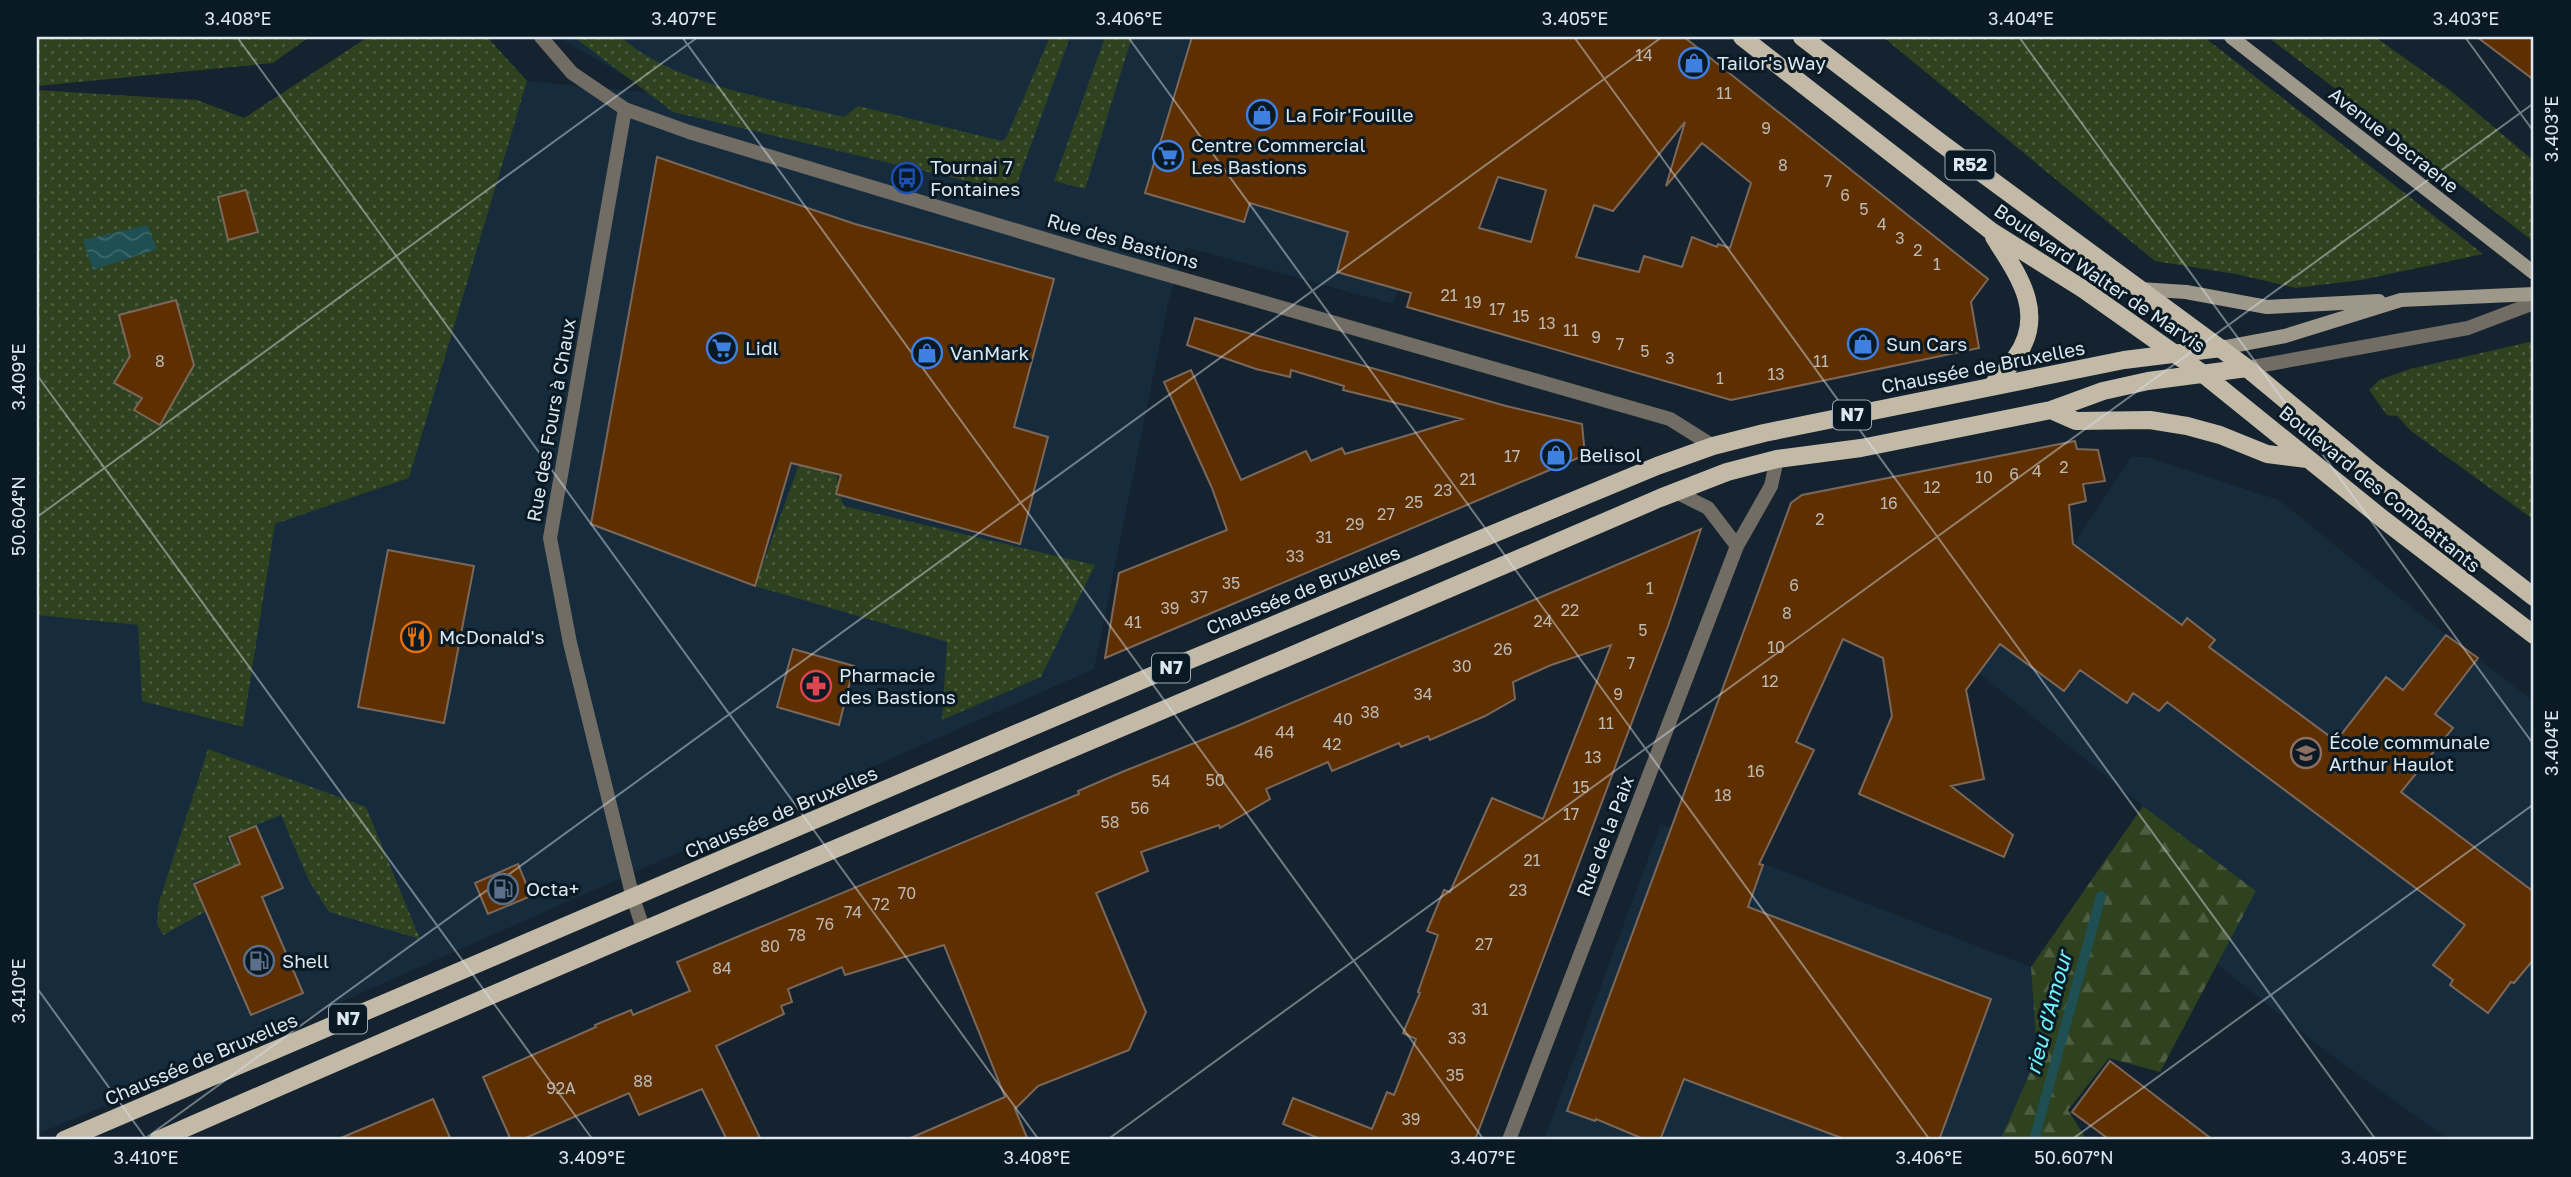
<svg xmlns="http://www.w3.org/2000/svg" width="2571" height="1177" viewBox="0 0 2571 1177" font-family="'Golos Text',sans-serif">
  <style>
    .built { fill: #162c3d }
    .green { fill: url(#green-dots) }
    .forest { fill: url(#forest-firs) }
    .water { fill: url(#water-waves) }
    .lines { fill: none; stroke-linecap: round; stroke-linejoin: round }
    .stream { stroke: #1e4f52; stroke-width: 10 }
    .building { fill: #5e2f00; stroke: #7b685b; stroke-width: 2; fill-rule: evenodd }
    .street { stroke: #716d64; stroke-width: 14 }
    .secondary { stroke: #9e988a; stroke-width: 14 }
    .primary { stroke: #c2b9a7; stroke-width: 18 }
    .ticks { fill: none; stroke: #dde7ef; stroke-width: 2; stroke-opacity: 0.45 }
    .labels { text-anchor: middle; stroke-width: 6; stroke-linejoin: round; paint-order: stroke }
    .number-label { font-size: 16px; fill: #bdb9b3 }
    .shield { fill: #0a1a25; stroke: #9eaab2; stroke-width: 2 }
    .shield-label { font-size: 18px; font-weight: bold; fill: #dde7ef }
    .poi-label { font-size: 19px; fill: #dde7ef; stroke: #0a1a25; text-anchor: start }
    .street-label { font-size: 19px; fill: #dde7ef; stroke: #0a1a25 }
    .water-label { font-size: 21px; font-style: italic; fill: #6ff5fd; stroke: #0a1a25 }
    .neatline { fill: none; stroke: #dde7ef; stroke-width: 2.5 }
    .ticks-label { font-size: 18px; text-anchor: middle; fill: #dde7ef }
  </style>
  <defs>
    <pattern id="green-dots" width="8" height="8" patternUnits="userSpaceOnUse" patternTransform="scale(1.75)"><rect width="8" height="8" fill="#2f421f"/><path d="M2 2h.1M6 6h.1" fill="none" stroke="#4d5d40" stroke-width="1.8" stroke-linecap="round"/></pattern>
    <pattern id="forest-firs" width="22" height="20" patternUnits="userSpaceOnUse" patternTransform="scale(1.75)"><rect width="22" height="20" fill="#2f421f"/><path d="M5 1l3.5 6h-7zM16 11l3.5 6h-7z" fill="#4d5d40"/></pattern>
    <pattern id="water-waves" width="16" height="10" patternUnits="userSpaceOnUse" patternTransform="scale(1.75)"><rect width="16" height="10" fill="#1e4f52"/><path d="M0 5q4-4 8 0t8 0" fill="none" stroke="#3e686b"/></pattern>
  </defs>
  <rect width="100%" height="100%" fill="#14232f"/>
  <path class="built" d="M558,37h953l-59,203 -34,-6 -25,70 -208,-57 -17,56 -74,366 -986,436 -71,29v-520l101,11 105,102 32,-203 134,-46 118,-397 127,12z
    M2131,457h16l132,43 167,135 88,66v439h-85l-126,-91 -106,-85 38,-74 -112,-84 -164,-133 87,-117z
    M1661,824l370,143 6,90 -37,83h-456z"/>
  <path class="green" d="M37,37h272l-36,26 -236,23z
    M368,37h119l40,44 -118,397 -134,46 -32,203 -101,-26 -4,-76 -101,-10v-525l160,10 47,18z
    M574,37h47c51,47 155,63 223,80l14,-11 144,35 4,-3 44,-101h20l-56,155 -341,-80z
    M1105,37h27l-47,152 -31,-8z
    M1883,37h321l279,217 -122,26 -66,8 -59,-14 -81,-13z
    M2268,37h107l76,54 83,70v81z
    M2534,341v179l-123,-89 -14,-15 -10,-1 -18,-25 10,-10 31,-11z
    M800,462l37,14 2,17 5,13 251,59 -54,112 -99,43 5,-78 -192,-56z
    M208,749l158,58 54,132 -91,-27 -20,-31 -28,-66 -55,22 13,27 -47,18 13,30 -42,23 -6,-11 2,-22z"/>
  <path class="forest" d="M2143,806l113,85 -96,181 -51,-14 -41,52 19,30h-87l37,-83 -6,-90z"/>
  <path class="water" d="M147,225l10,24 -64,21 -10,-30z"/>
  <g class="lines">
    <path class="stream" d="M2034,1140l67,-244"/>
  </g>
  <path class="building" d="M1192,37h492l304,242 -17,23 8,46 -248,52 -324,-93 4,-14 -74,-21 11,-40 -98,-29 -6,19 -99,-29zM1685,122l-19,64 36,-43 49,40 -21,65 -12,-4 -1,3 -25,-10 -10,30 -38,-11 -5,16 -63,-15 18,-52 19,6zM1498,177l48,13 -15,52 -52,-14z
    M2477,37h57v43z
    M657,157l198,67 199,55 -40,148 34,10 -28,107 -184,-50 5,-19 -50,-12 -36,123 -164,-62z
    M246,190l12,42 -30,8 -10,-43z
    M176,300l18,65 -34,60 -26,-15 8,-12 -28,-15 16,-27 -11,-41z
    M1195,318l311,88 76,18 3,31 -480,203 14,-85 108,-43 -15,-42 -48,-106 27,-12 50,110 65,-29 5,10 31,-13 3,6 117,-35 -119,-29 1,-4 -53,-16 -1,7 -34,-8 -69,-24z
    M2075,441l2,8 21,1 7,31 -22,3 3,17 -17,4 4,39 109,81 5,-7 28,22 -6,7 127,94 50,-64 17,13 43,-55 32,23 -43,56 18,14 -52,64 133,100v67l-20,24 -3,-1 -23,31 -38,-28 3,-5 -20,-15 32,-40 -298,-223 -8,9 -26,-18 -6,10 -47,-33 -16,21 -64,-47 -34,46 18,89 -33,7 62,49 -9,22 -145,-63 33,-78 -9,-58 -40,-19 -47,103 18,8 -55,114 4,1 -15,42 243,92 -52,141h-92l-163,-61 -24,61h-14l-50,-21 -1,2 -28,-10 224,-608 11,-8z
    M1701,529l-33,97 -193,514h-152l-40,-16 10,-26 79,31 15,-37 7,3 22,-56 -13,-6 17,-40 -2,-1 20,-57 -11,-4 17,-41 6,2 42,-94 51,21 68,-174 -60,20 -38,17 2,17 -30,17 -55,24 -2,-4 -27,11 -2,-4 -67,28 -4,-9 -62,27 4,10 -50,29 -1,-3 -78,27 7,19 -52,22 50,119 -17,38 -91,36 -23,23 13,31h-122l99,-43 -61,-152 -99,30 -3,-8 -54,22 4,13 -11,4 3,8 -68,32 45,94h-34l-25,-51 -63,26 -10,-22 -108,47h-10l-28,-63 113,-50 -1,-2 36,-15 2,5 57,-24 -13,-29 402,-168 -1,-3 44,-19 115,-46z
    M388,550l86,16 -30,157 -86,-16z
    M793,649l61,17 -15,59 -62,-18z
    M256,826l27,62 -21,9 41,96 -52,22 -57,-131 46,-20 -11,-27z
    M518,864l13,32 -43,18 -13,-31z
    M2110,1061l103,79h-103l-38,-28z
    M433,1099l18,41h-115z"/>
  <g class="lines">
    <path class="street" d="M541,37l31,36 53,36 64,23 392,118 589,169 43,27
      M625,109l-75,429 20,105 63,255 11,33
      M2247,368l221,-40 66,-25
      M1676,492l32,16 29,38
      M1509,1140l228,-594 34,-60 6,-27"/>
    <path class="secondary" d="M2231,37l303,236
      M2140,289l46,3 81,15 112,-6
      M2221,348l64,-12 116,-36 133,-6"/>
    <path class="primary" d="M1742,37l249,194 92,58 119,84 182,147 150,115
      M1802,37l139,106 306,225 125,104 162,125
      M1991,387c8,-10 18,-19 25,-30 31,-44 2,-82 -22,-120
      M2051,410l25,11 74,-1 37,6 33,9 47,19 40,5
      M64,1140l1106,-472 487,-202 56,-20 51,-13 360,-73 97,-12
      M158,1140c498,-219 1002,-426 1502,-642l67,-26 50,-13 84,-11 190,-38 52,-19 45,-10 99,-13"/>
  </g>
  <path class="ticks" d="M237,37l802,1103M682,37l802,1103M1128,37l802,1103M1574,37l802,1103M2019,37l515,708M2465,37l69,95M37,375l556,765M37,517l661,-480M37,988l110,152M143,1140l1519,-1103M1107,1140l1427,-1037M2071,1140l463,-336"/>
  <defs>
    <g id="shop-ring" transform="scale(1.575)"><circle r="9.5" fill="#0a1a25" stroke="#3f7fe0" stroke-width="1.5"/><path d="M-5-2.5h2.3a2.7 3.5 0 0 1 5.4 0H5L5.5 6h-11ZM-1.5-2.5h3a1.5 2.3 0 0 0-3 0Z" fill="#3f7fe0"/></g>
    <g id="supermarket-ring" transform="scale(1.575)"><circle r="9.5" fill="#0a1a25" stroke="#3f7fe0" stroke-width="1.5"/><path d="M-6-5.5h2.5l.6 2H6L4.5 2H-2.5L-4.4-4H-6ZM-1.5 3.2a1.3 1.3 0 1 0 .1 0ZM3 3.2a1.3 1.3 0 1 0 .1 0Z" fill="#3f7fe0"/></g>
    <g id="bus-ring" transform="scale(1.575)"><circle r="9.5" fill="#0a1a25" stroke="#1a4fb4" stroke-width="1.5"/><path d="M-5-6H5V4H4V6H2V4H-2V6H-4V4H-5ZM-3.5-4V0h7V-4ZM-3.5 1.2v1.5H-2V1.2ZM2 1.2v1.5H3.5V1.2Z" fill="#1a4fb4"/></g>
    <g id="restaurant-ring" transform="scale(1.575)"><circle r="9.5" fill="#0a1a25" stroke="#e8710a" stroke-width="1.5"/><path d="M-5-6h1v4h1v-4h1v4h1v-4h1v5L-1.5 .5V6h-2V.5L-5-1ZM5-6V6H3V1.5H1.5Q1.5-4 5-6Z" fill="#e8710a"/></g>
    <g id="pharmacy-ring" transform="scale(1.575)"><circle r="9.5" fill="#0a1a25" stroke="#e0444e" stroke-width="1.5"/><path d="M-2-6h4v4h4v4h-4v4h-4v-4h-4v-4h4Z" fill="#e0444e"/></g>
    <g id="school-ring" transform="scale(1.575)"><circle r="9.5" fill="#0a1a25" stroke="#8d6e63" stroke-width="1.5"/><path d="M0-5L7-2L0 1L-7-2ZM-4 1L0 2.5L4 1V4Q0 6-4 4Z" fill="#8d6e63"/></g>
    <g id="fuel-ring" transform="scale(1.575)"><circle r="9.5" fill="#0a1a25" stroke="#5c6f8a" stroke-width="1.5"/><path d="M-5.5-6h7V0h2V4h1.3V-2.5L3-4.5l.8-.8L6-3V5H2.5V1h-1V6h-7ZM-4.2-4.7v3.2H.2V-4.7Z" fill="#5c6f8a"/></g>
  </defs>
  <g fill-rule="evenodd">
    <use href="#shop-ring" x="1694" y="63"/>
    <use href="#shop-ring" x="1262" y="115"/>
    <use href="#supermarket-ring" x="1168" y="156"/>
    <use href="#bus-ring" x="907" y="178"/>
    <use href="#shop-ring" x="1863" y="344"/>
    <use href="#supermarket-ring" x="722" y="348"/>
    <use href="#shop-ring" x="927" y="353"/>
    <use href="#shop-ring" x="1556" y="455"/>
    <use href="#restaurant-ring" x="416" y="637"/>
    <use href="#pharmacy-ring" x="816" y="686"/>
    <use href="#school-ring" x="2306" y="753"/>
    <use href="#fuel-ring" x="503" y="889"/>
    <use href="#fuel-ring" x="259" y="961"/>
  </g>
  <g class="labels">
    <g class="number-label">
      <text x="1644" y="61">14</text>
      <text x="1724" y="99">11</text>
      <text x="1766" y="134">9</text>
      <text x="1783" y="171">8</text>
      <text x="1828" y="187">7</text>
      <text x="1845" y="201">6</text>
      <text x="1864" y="215">5</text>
      <text x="1882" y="230">4</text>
      <text x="1900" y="244">3</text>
      <text x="1918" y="256">2</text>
      <text x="1937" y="270">1</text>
      <text x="1449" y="301">21</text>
      <text x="1473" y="308">19</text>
      <text x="1497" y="315">17</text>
      <text x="1521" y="322">15</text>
      <text x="1547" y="329">13</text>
      <text x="1571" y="336">11</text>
      <text x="1596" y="343">9</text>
      <text x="1620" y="350">7</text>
      <text x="1645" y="357">5</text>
      <text x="1670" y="364">3</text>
      <text x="160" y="367">8</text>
      <text x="1821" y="367">11</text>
      <text x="1776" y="380">13</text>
      <text x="1720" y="384">1</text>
      <text x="1512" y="462">17</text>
      <text x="2064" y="473">2</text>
      <text x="2037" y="477">4</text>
      <text x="2014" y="480">6</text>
      <text x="1984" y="483">10</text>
      <text x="1468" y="485">21</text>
      <text x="1932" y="493">12</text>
      <text x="1443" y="496">23</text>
      <text x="1414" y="508">25</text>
      <text x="1889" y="509">16</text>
      <text x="1386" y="520">27</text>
      <text x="1820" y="525">2</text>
      <text x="1355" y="530">29</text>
      <text x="1324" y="543">31</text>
      <text x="1295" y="562">33</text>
      <text x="1231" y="589">35</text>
      <text x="1794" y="591">6</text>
      <text x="1650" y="594">1</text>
      <text x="1199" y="603">37</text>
      <text x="1170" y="614">39</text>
      <text x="1570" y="616">22</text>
      <text x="1787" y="619">8</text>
      <text x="1543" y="627">24</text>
      <text x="1133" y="628">41</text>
      <text x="1643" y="636">5</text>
      <text x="1776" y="653">10</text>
      <text x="1503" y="655">26</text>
      <text x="1631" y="669">7</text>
      <text x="1462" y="672">30</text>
      <text x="1770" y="687">12</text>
      <text x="1423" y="700">34</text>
      <text x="1618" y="700">9</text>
      <text x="1370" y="718">38</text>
      <text x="1343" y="725">40</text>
      <text x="1606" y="729">11</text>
      <text x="1285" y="738">44</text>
      <text x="1332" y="750">42</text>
      <text x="1264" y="758">46</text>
      <text x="1593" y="763">13</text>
      <text x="1756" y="777">16</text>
      <text x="1215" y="786">50</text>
      <text x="1161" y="787">54</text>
      <text x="1581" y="793">15</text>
      <text x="1723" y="801">18</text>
      <text x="1140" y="814">56</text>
      <text x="1571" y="820">17</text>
      <text x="1110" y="828">58</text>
      <text x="1532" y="866">21</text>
      <text x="1518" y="896">23</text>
      <text x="907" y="899">70</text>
      <text x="881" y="910">72</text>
      <text x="853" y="918">74</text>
      <text x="825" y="930">76</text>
      <text x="797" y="941">78</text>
      <text x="1484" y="950">27</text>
      <text x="770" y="952">80</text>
      <text x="722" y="974">84</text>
      <text x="1480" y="1015">31</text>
      <text x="1457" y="1044">33</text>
      <text x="1455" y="1081">35</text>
      <text x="643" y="1087">88</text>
      <text x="561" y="1094">92A</text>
      <text x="1411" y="1125">39</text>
    </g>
    <g class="shield">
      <rect x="1945.5" y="150.5" width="49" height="29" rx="5"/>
      <rect x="1833" y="400.5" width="38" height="29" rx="5"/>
      <rect x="1152" y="653.5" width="38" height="29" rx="5"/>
      <rect x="329" y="1004.5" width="38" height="29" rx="5"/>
    </g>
    <g class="shield-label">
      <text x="1970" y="171">R52</text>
      <text x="1852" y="421">N7</text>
      <text x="1171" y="674">N7</text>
      <text x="348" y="1025">N7</text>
    </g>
    <g class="poi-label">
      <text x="1717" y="70">Tailor's Way</text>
      <text x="1285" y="122">La Foir'Fouille</text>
      <text x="1191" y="152">Centre Commercial<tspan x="1191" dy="22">Les Bastions</tspan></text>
      <text x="930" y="174">Tournai 7<tspan x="930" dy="22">Fontaines</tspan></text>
      <text x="1886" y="351">Sun Cars</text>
      <text x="745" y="355">Lidl</text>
      <text x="950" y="360">VanMark</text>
      <text x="1579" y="462">Belisol</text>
      <text x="439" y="644">McDonald's</text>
      <text x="839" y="682">Pharmacie<tspan x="839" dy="22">des Bastions</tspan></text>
      <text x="2329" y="749">École communale<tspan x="2329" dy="22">Arthur Haulot</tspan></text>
      <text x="526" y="896">Octa+</text>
      <text x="282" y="968">Shell</text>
    </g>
    <g class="street-label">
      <text transform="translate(2394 140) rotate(38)" y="7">Avenue Decraene</text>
      <text transform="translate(1123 241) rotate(16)" y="7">Rue des Bastions</text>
      <text transform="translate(2100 278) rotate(34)" y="7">Boulevard Walter de Marvis</text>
      <text transform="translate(1983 367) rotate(-11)" y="7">Chaussée de Bruxelles</text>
      <text transform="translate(551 420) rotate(-80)" y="7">Rue des Fours à Chaux</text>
      <text transform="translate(2380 489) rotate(39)" y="7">Boulevard des Combattants</text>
      <text transform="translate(1303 590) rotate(-22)" y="7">Chaussée de Bruxelles</text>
      <text transform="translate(781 812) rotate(-23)" y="7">Chaussée de Bruxelles</text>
      <text transform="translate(1605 836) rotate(-69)" y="7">Rue de la Paix</text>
      <text transform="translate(201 1059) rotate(-23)" y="7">Chaussée de Bruxelles</text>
    </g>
    <g class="water-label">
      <text transform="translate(2049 1013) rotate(-75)" y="7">rieu d'Amour</text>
    </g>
  </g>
  <rect width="2571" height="1177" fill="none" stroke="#0a1a25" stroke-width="77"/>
  <rect x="38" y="38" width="2494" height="1100" class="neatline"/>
  <g class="ticks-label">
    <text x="238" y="25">3.408°E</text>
    <text x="684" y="25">3.407°E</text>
    <text x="1129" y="25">3.406°E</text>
    <text x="1575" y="25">3.405°E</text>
    <text x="2021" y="25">3.404°E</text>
    <text x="2466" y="25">3.403°E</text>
    <text transform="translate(2552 129) rotate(-90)" y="6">3.403°E</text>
    <text transform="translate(19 377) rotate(-90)" y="6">3.409°E</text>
    <text transform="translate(19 516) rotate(-90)" y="6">50.604°N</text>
    <text transform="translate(2552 743) rotate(-90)" y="6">3.404°E</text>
    <text transform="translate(19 991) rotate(-90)" y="6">3.410°E</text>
    <text x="146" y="1164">3.410°E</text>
    <text x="592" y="1164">3.409°E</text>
    <text x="1037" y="1164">3.408°E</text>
    <text x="1483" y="1164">3.407°E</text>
    <text x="1929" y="1164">3.406°E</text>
    <text x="2074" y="1164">50.607°N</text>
    <text x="2374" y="1164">3.405°E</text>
  </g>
</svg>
